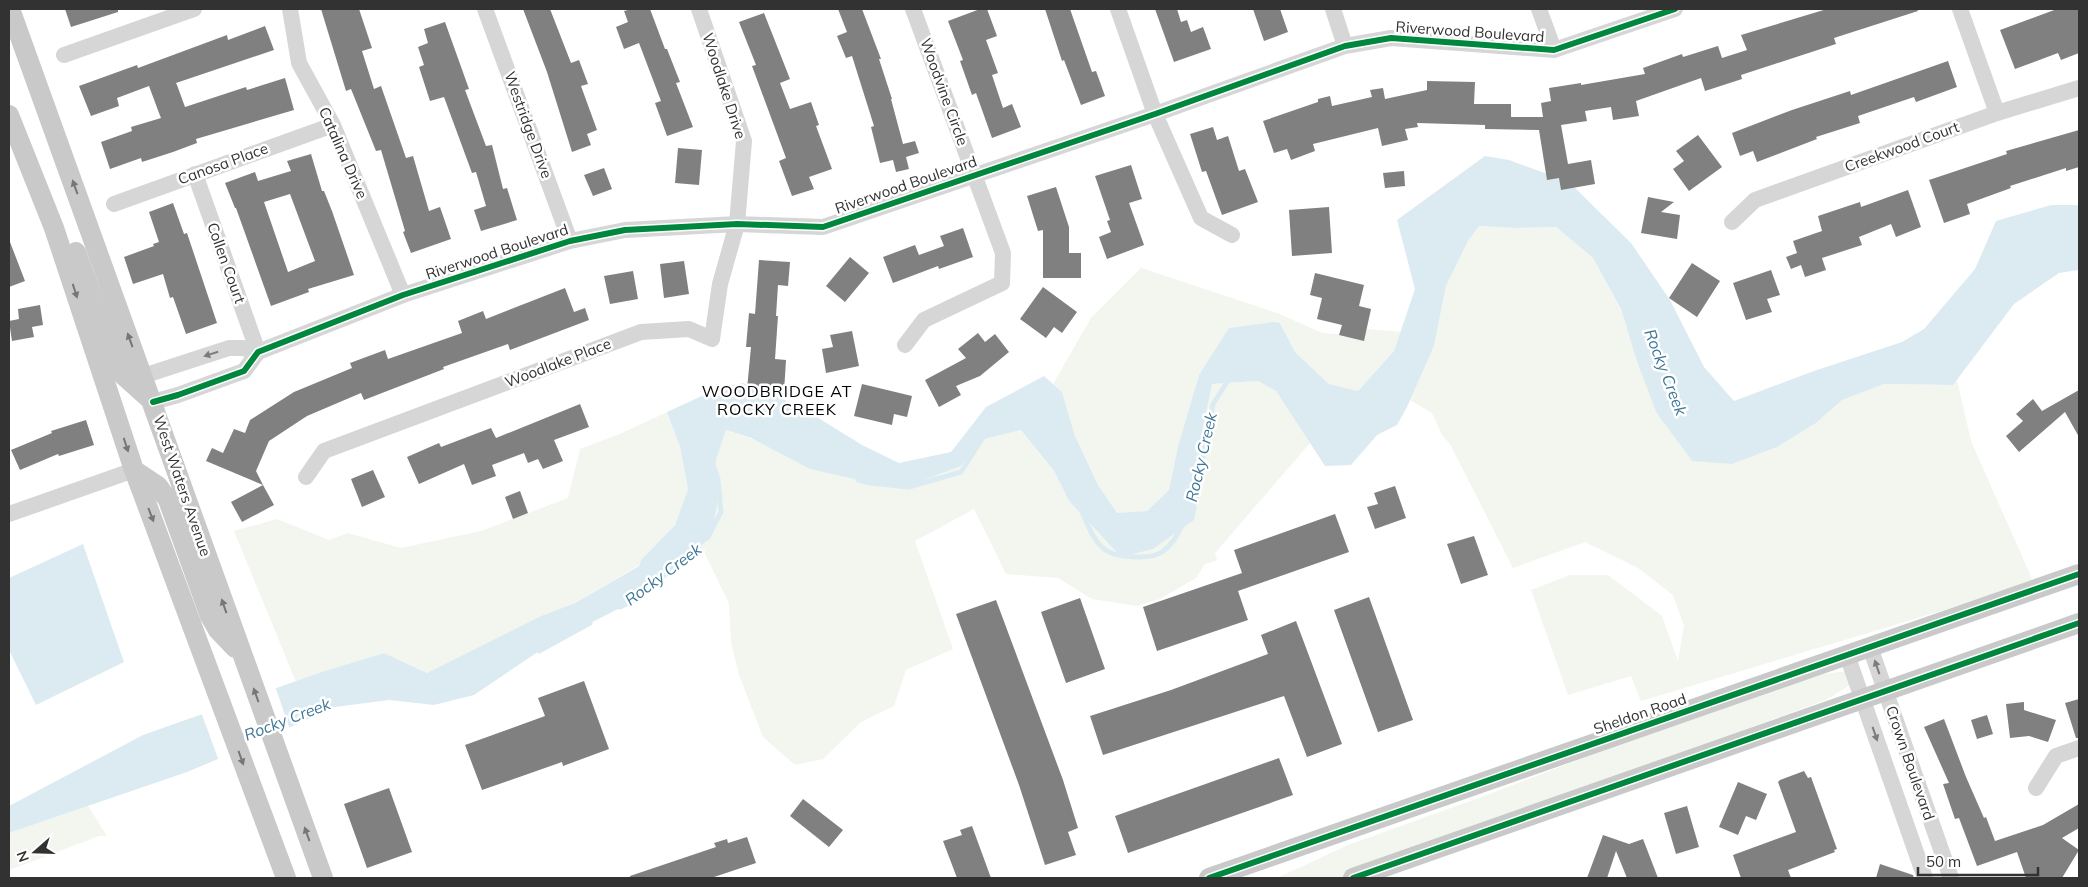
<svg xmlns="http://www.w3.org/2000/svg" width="2088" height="887" viewBox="0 0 2088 887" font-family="Mulish,sans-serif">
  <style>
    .green { fill: #f2f6ee }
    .water { fill: #dcebf2 }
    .pier { fill: #fff }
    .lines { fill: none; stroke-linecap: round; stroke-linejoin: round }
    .stream { stroke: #dcebf2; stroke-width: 5 }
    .building { fill: #808080; fill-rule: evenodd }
    .minor { stroke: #d6d6d6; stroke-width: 16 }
    .major { stroke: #c9c9c9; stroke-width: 20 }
    .cycleway-casing { stroke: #fff; stroke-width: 9 }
    .cycleway { stroke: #00873e; stroke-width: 6 }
    .oneway { fill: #767676 }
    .oneway2 { fill: #7c7c7c }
    .labels { text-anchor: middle; stroke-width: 5; stroke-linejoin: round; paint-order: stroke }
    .street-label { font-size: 15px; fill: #323232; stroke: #fff }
    .water-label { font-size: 16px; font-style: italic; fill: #3e7795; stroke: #fff }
    .neighbourhood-label { font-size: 16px; letter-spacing: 1px; fill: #000; stroke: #fff }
  </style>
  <rect width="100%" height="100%" fill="#fff"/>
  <path class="green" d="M1479,226l38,2 39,-1 37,31 28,51 16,53 19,50 76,52 45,-17 39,-24 26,-23 42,-16 69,1 4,-5 14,61 62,140 -42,15 -350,105 -10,-25 -63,19 -37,-105 39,-15h38l54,41 16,45 6,-35 -11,-31 -35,-27 -53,-26 -72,26 -63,-124 -8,-9 -10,-22 -22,-13 24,-54 12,-60 22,-45z
    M1141,268l139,46 42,19 31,2 15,-6 33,3 -7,19 -36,40 -29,-7 -34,-32 -15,-29 -81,52 -21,71 -9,44 -22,21 -30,3 -19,-29 -23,-49 -13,-44 -9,-8 38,-66z
    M1258,381l18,10 34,52 -95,110 2,7 -12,4 -9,14 -36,21 -24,7 -44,-7 -34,-21 -52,-4 -32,-65 -59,32 38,108 -47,21 -12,36 -33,16 -38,37 -28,6 -32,-28 -24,-62 -8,-33 -2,-39 -28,-57 10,-8 7,-38 -2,-40 10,-30 151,54 34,1 50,-19 20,-26 40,-10 33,41 15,30 52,56 82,-80 -2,-40 10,-53z
    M667,412l13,35 8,42 -13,36 -34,35 -2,5 -64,38 -34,13 -114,57 -43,-20 -88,29 -62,-151 43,-12 52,21 19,-7 53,15 80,-17 87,-33 12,-49 42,-16z
    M1847,671l9,10 -28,18 -368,137 -119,42h-64l71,-33 139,-50 154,-59 168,-60z
    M88,806l19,30h-8l-90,34v-37z"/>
  <path class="water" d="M1485,156l24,4 60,22 62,61 39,57 34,67 30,34 80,-30 88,-29 22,-13 51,-60 21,-48 55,-16h28v65l-20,3 -45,31 -61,81 -69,-1 -42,16 -26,23 -39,24 -45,17 -40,-3 -36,-49 -19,-50 -16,-53 -28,-51 -37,-31 -39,1 -38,-2 -11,15 -22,45 -12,60 -27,61 -10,18 -20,10 -26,30 -26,1 -49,-75 -18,-10 -46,3 -11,53 2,40 -9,43 -41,29 -32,8 -52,-56 -15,-30 -33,-41 -40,10 -20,26 -50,19 -34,-1 -67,-15 -59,-31 -25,-8 -10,30 2,40 -7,38 -91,70 -69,35 -77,52 -40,10 -45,-5 -54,7 -56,25 -14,-40 57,-20 62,-19 43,20 114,-57 34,-13 64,-37 2,-6 34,-35 13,-36 -8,-42 -13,-35 52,-24 24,-5 56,23 63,39 37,18 52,-11 35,-45 58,-31 18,16 13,44 23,49 19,28 30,-2 22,-21 9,-44 21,-71 30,-47 45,-6 6,1 15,29 34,32 29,7 36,-40 21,-62 -18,-69z
    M83,544l41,118 -88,43 -27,-55v-72z
    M214,710l16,44 -43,18 -178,61v-27l134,-71z"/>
  <path class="pier" d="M275,686l15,44 -10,4 -16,-44z
    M214,708l17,48 -12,5 -18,-49z"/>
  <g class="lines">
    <path class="stream" d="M1201,467l12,-63 16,-25
      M858,480l12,3 39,4 52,-15 23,-36
      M1082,512c6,13 10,26 21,36 10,10 47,12 59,4 10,-7 15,-16 20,-27
      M710,533l11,-21 -3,-33 -3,-9
      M620,607l14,-7 65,-53
      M539,651l51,-28
      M238,737l25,-10"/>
  </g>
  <path class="building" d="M65,9h53v3l-47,15z
    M321,9h38l13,39 -10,3 12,38 7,-3 25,72 7,-2 16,55 11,-4 11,32 -40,14 -8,-21 2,-1 -24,-81 -5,1 -25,-62 -5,2z
    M523,9h27l21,54 8,-3 9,24 -7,2 16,44 -10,4 4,11 -19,7 -25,-80z
    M632,9h18l15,40h2l13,33 -4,1 17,44 -26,9 -12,-33 6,-2 -22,-58 -15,6 -8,-22 12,-5 -4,-11z
    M838,9h24l19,50h-2l13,40h-1l12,45 12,-3 4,12 -13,4 3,12 -13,3 -3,-12 -13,3 -9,-36 3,-1 -22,-70 -6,2 -9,-22 10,-4z
    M980,9h7l10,27 -11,4 12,33 -6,2 11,33 9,-4 9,23 -29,11 -16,-45 -4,2 -12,-34 3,-1 -15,-39z
    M1045,9h25l22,63 4,-1 9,25 -24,9 -17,-45 -2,1z
    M1155,9h22l4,13 6,-2 4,12 12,-5 8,22 -37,13z
    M1253,9h27l8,23 -24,9z
    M1827,9h90l1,2 -84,27 2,6 -95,31 1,4 -37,12 -4,-13 -65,23 3,15 -26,4 -2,-13 -26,4 2,10 -26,4 7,39 23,-4 4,24 -34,6 -2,-12 -12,2 -8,-50 -54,-1v-4l-68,-2 1,4 -13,2 3,11 -26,6 -4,-18 -65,16 2,7 -24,9 -4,-11 -13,4 -11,-32 55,-19v-3l12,-3 2,10 40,-9 -2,-7 13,-2 2,11 42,-9v-9l48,1 -1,22h37v13h32l-2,-14 10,-2 -2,-13 32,-5v2l64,-11 -2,-6 39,-14 1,3 35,-11 4,12 25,-8 -6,-15z
    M2057,9h22v44l-18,7 -3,-7 -43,16 -15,-39z
    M764,13l26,66 -10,4 10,26 21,-7 8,23 -3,1 16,43 -23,8 5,12 -22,7 -13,-35 7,-3 -34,-92 4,-1 -17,-43z
    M445,22l24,67 -4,1 21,56 6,-1 11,44 4,-1 10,32 -36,11 -7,-21 12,-4 -10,-34 -4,1 -28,-76 -14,4 -11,-34 5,-2 -6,-18 10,-4 -4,-14z
    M265,26l9,24 -98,33 1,2 8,22 61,-20 1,3 38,-12 9,32 -98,29 1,4 -24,9 -31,10 -1,-4 -31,11 -9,-27 31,-11 -1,-4 30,-9 -2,-5 -10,-27 -32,12 2,8 -28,10 -12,-30 58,-21 1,3 89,-33 1,5z
    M1948,61l9,26 -41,15 -2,-5 -56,19 2,7 -44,14 1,2 -60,23 -4,-11 -13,5 -8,-23 60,-23 58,-19 1,4z
    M1213,127l4,13 11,-4 11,35 6,-2 13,33 -36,13 -16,-44 -4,1 -12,-38z
    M2079,130v37l-13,4v-3l-56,18 1,2 -44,16 3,10 -26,9 -15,-43 78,-26 -1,-3z
    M1698,135l24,32 -33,24 -16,-22 11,-8 -8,-10z
    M678,148l24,2 -3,35 -24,-2z
    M311,154l11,37h2l8,20 22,64 -46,14 1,3 -38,14 -35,-98h-1l-10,-25 30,-11 3,9 33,-10 -4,-10zM290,194l25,67 -27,11 -24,-70z
    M1131,165l11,34 -13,4 15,42 -37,14 -8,-22 12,-5 -4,-11 3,-1 -15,-44z
    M604,168l8,21 -19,7 -9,-21z
    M1404,171l1,15 -20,2 -2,-15z
    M1056,187l13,40v26h12v25h-38v-48l-5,1 -11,-35z
    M1908,190l13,37 -25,10 -5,-13 -32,13 3,8 -40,13 4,12 -21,7 -4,-12 -10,4 -5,-12 11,-4 -4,-12 29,-10 -4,-15 42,-14 1,5z
    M1648,197l26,5 -13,10 19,3 -3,24 -36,-6z
    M173,203l11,31 3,-1 30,90 -31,11 -13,-37 -3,1 -7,-24 -30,10 -9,-27 30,-11 -1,-2 6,-2 -10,-30z
    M1329,207l3,46 -40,3 -3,-46z
    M963,228l10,29 -34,12 -1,-3 -45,17 -10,-26 32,-12 4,10 25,-9 -4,-10z
    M9,242h1l15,39 -16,6z
    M850,257l19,16 -24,29 -19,-16z
    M759,260l31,2 -2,24 -10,-1 -2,31h2l-3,43 11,1 -2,32 -37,-3 4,-42h-5l3,-34 6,1z
    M684,261l5,33 -25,4 -4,-34z
    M1692,263l28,18 -23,36 -28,-19z
    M1771,270l9,25 -13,4 5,13 -26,8 -13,-37z
    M633,271l5,28 -28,5 -6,-28z
    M1315,273l49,12 -5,21 12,3 -7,32 -25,-6 3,-10 -25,-6 5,-21 -12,-3z
    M1043,287l34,25 -15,21 -8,-6 -8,11 -26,-19z
    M565,288l9,24 11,-4 4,12 -79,30 -2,-6 -65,23 1,2 -80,31 -3,-7 -54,23 -38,25 -13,30 7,14 -57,-24 6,-13 11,5 11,-24 11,4 5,-13 44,-28 58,-24 -2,-5 35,-13 3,9 74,-26 -4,-12 25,-10 3,8z
    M40,305l3,20 -11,2 2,10 -22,4 -3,-20 10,-2 -1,-10z
    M852,331l7,35 -33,7 -4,-24 11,-2 -3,-12z
    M978,333l7,9 10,-8 14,18 -29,24 -24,10 5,9 -22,12 -14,-27 41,-22 -8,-9z
    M862,384l50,12 -5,21 -13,-3 -2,11 -38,-9z
    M2079,390v47l-14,-25 -46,40 -13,-16 17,-15 -7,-7 17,-15 9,12z
    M580,404l9,23 -35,13 9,21 -20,8 -5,-10 -10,4 -4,-10 -32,12 4,11 -24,9 -8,-21 -45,20 -12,-27 32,-14 2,4 50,-19 5,10z
    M86,420l8,25 -35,11 -1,-2 -38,16 -9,-20 41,-17 -1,-2z
    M373,470l12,27 -23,10 -11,-28z
    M263,485l11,20 -32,17 -11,-20z
    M1395,486l11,32 -31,11 -8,-22 11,-3 -4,-11z
    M520,491l8,22 -15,6 -8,-22z
    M1335,514l14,38 -111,39 10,29 -91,31 -14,-44 99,-34 -8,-23z
    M1474,536l14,39 -27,9 -14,-40z
    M1369,597l44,123 -35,12 -44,-122z
    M1080,598l25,71 -39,14 -25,-71z
    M996,600l67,180 15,48 -10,4 8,23 -31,10 -26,-80 -63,-171z
    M1296,621l46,123 -35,13 -23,-61 -181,59 -13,-39 81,-26 97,-36 -7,-19z
    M584,681l25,68 -46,17 -1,-4 -80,28 -17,-45 80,-29 -7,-18z
    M2079,699v39h-3l-11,-35z
    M2024,702v8l32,10 -8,22 -19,-6 -19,2 -4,-34z
    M1987,715l6,19 -16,5 -6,-19z
    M1944,719l22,58 18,41 2,-1 9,24 48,-16 36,-21v24l-17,10 17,12 -17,28h-36l-9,-26 -40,14 -18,-48 -4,1 -12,-35 6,-1 -25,-56z
    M1279,758l14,37 -165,58 -13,-37z
    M1804,771l4,7 3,-1 26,72 -3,1 1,2 -47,18 3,8h-50l-8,-23 63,-23 -18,-50 2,-2z
    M1738,782l29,12 -11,26 -10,-4 -8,19 -19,-8z
    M389,788l23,64 -45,16 -23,-64z
    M803,799l40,31 -14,17 -39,-31z
    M1687,806l12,41 -23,7 -12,-41z
    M972,826l19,52h-34l-14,-37 19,-6 -2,-5z
    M1603,835l26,9 14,-5 15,39h-31l-11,-27 -9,27h-20z
    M747,837l9,26 -45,15h-81v-2l86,-29 -2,-4 13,-4 1,4z
    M1880,864l33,11 1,3h-38z"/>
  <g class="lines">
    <path class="minor" d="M290,9l9,54 34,62 70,170
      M485,9l85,232
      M1118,9l37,105 46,104 31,17
      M1333,9l12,37
      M1539,9l15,41
      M1960,9l37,104
      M64,55l130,-46
      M195,174l63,178
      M114,204l219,-79
      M1732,222l23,-22 242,-87 82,-25
      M905,345l19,-25 78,-37 1,-30 -90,-244
      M143,376l86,-28h14l15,4
      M153,402l25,-7 66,-24 14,-19 145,-57 167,-54 55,-11 112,-6 86,3 332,-113 190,-68 46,-8 163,12 121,-41
      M306,477l18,-26 317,-119 48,-3 23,10 8,-55 17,-60 7,-83 -45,-132
      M9,514l125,-44
      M1870,647l81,231
      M1847,655l78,223
      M2036,788l20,-32 23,-8"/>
    <path class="major" d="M10,9c106,289 207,580 313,869
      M9,115l45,113 80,242 152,408
      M76,252l43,118 4,5 29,26
      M134,470l24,16 10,14 42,116 8,14 17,18
      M1209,878l870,-304
      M1353,878l726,-255"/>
    <g class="cycleway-casing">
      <path id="cycleway" d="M153,402l25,-7 66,-24 14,-19 145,-57 167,-54 55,-11 112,-6 86,3 332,-113 190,-68 46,-8 163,12 121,-41
        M1209,878l870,-304
        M1353,878l726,-255"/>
    </g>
    <use href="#cycleway" class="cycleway"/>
  </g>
  <defs><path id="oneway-solid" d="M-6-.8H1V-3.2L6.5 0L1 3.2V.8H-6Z" transform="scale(1.25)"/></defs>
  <g class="oneway">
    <use href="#oneway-solid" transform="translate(75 187) rotate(-110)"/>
    <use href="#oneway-solid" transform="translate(75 291) rotate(72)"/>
    <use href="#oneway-solid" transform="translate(130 340) rotate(-110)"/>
    <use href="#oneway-solid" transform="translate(126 445) rotate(72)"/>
    <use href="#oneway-solid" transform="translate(151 515) rotate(69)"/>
    <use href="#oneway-solid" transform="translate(224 606) rotate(-109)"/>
    <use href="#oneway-solid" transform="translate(256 695) rotate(-110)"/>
    <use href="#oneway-solid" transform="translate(241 758) rotate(70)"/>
    <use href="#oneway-solid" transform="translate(307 834) rotate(-110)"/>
  </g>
  <g class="oneway2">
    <use href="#oneway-solid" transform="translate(211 354) rotate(163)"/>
    <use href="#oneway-solid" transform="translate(1877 667) rotate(-109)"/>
    <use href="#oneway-solid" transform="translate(1875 734) rotate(71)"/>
  </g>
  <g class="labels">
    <g class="street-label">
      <text transform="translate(1470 32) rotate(4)" y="5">Riverwood Boulevard</text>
      <text transform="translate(724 86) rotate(72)" y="5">Woodlake Drive</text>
      <text transform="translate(944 92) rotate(70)" y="5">Woodvine Circle</text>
      <text transform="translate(528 125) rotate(70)" y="5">Westridge Drive</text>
      <text transform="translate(1902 147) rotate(-20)" y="5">Creekwood Court</text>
      <text transform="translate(343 153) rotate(66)" y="5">Catalina Drive</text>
      <text transform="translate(223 164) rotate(-20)" y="5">Canosa Place</text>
      <text transform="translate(906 185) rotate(-19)" y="5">Riverwood Boulevard</text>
      <text transform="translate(497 252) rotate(-18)" y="5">Riverwood Boulevard</text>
      <text transform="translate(226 263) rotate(70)" y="5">Collen Court</text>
      <text transform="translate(558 363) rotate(-21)" y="5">Woodlake Place</text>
      <text transform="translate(182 486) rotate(71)" y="5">West Waters Avenue</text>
      <text transform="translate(1640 714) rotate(-19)" y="5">Sheldon Road</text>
      <text transform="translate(1910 763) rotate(71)" y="5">Crown Boulevard</text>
    </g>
    <g class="water-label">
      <text transform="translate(1666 372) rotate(69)" y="6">Rocky Creek</text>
      <text transform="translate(1201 457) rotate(-77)" y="6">Rocky Creek</text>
      <text transform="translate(663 574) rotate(-37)" y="6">Rocky Creek</text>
      <text transform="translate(287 719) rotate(-21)" y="6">Rocky Creek</text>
    </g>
    <g class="neighbourhood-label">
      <text x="777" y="397">WOODBRIDGE AT<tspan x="777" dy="18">ROCKY CREEK</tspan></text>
    </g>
  </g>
  <rect width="2088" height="887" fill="none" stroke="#323232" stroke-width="20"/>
  <g transform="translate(35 852) rotate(250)" stroke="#ffffff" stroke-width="4" paint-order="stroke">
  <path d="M0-4L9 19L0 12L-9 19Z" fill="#323232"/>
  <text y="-8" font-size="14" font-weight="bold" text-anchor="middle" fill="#323232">N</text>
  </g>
  <path d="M1918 867v8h120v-8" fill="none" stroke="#323232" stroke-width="2.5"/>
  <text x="1926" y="867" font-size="15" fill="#323232" stroke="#ffffff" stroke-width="4" paint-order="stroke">50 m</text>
</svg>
